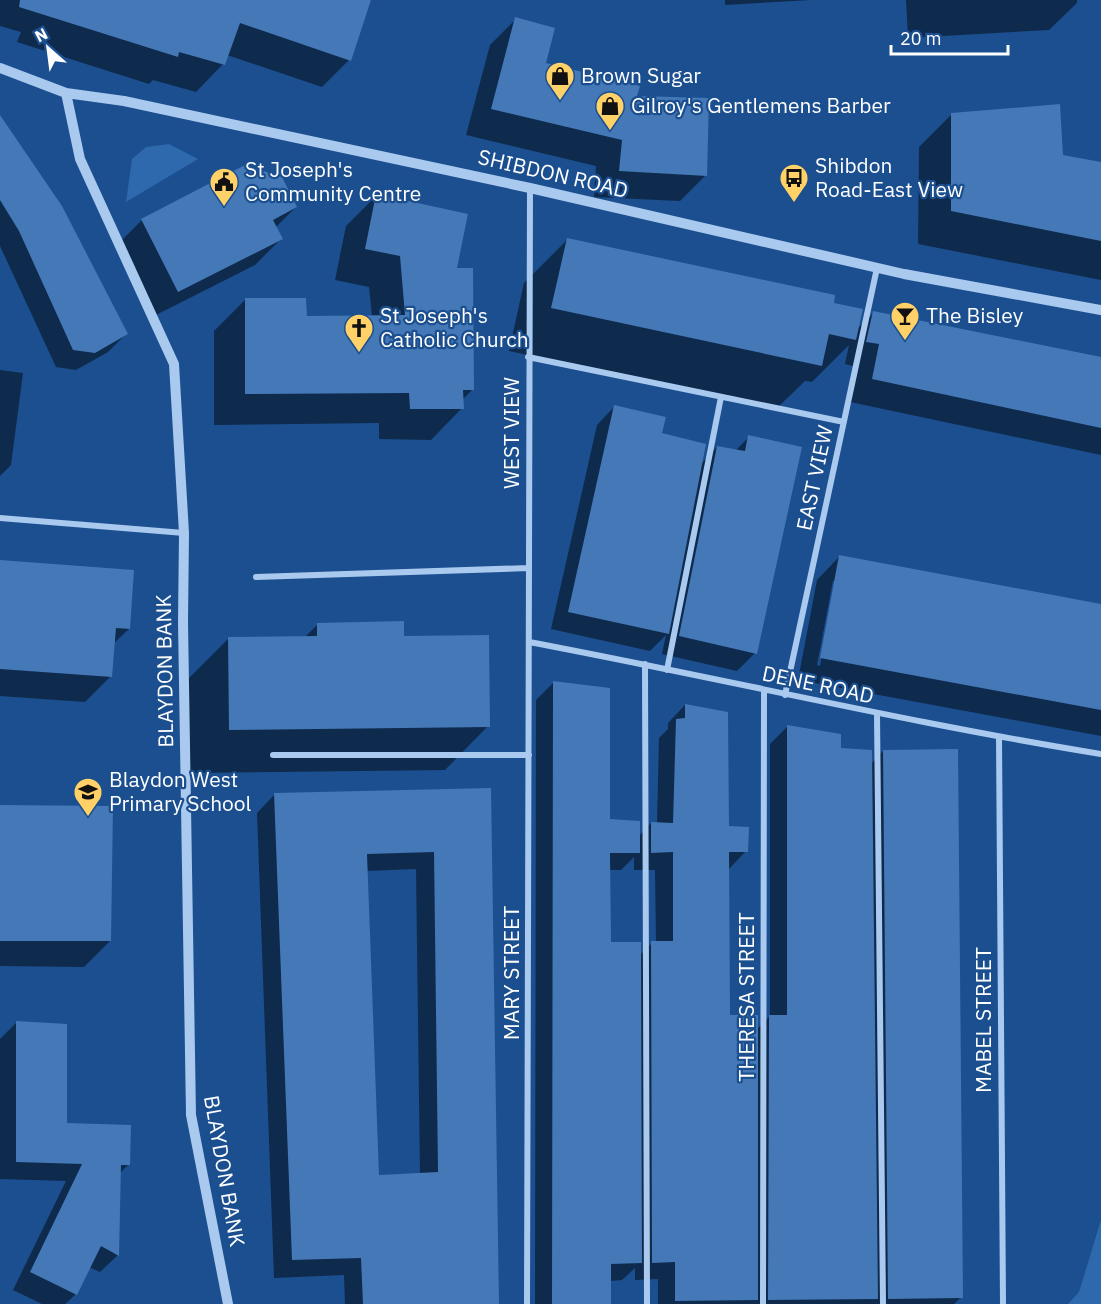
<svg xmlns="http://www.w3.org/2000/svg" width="1101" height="1304" viewBox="0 0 1101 1304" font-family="'IBM Plex Sans',sans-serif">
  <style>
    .green { fill: #2e69ad }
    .shadow { fill: #0007; fill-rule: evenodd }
    .building { fill: #4478b7; fill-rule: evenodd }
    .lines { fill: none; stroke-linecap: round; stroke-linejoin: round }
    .minor { stroke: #a9c9ee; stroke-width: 6 }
    .tertiary { stroke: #a9c9ee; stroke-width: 10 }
    .labels { text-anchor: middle; stroke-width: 4.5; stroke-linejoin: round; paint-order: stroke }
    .poi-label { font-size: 21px; fill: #fff; stroke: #1b4f8f; text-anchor: start }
    .street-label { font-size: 21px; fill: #fff; stroke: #1b4f8f }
  </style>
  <rect width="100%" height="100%" fill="#1b4f8f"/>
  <path class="green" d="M169,144l29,15 -72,43 6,-43 14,-12z
    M1101,1220v84h-33l11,-12z"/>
  <path class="shadow" d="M0,0h371l-22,60 -27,27 -95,-32 -4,9 -27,28 -43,-12 -4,4 -132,-42 4,-10 -21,-6z
    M725,0h86l-86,5z
    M906,0h171v3l-28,27 -141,8z
    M516,19l28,45 91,33 71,78 -26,26 -86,-4 2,-31 -130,-31 24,-90z
    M952,114l109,42 40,8v116l-183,-36 1,-97z
    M0,124l126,210 -18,18 -32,18 -20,-3 -56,-121z
    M245,167l51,40 -21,21 6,11 -26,26 -103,52 -36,-71 26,-26z
    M377,195l78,75 17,120 -10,10v8l-31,32 -52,-1v-16l-165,2v-94l31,-31 60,17 67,-1 -3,-29 -34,-7 11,-54z
    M567,240l265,64 25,25 17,-16 227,45v97l-251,-53 7,-35 -12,-3 4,-19 -37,37 -7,-1 -28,27 -268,-57 15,-68z
    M0,370l23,3 -12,92 -11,11z
    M614,407l47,27 40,30 16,-17 18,4 14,-14 6,216 -18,18 -75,-17 4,-19 -16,16 -99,-22 46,-204z
    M839,557l262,48v131l-303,-56 19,-100zM833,581h3l-16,85 -3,-1z
    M0,561l129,68 -16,15 -2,32 -26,26 -85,-6z
    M318,624l85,13 85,89 -43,44 -259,3v-92l43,-43 76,-1z
    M554,682l55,139 30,15 12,-13 6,1 2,-86 9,-9v-6l17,-18 42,123 19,23 -18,19v146l29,13 13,-13v-272l18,-18 83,38 12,-13 78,546 -7,7h-296v-25l-23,1v-12l-13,12 -12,1v23h-75l1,-604zM634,857v13h21l1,73h-4l-13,13 -29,-12 -1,-74h12z
    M490,790l6,514h-151l-1,-29 -70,3 -17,-465 18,-19zM416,869l4,306 -42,2 -12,-306z
    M0,806l110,135 -26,26 -84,-1z
    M16,1023l50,101 62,41 -9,9 -1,81 -18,17 -11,-5 -13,27 -11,10h-23l-29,-14 53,-109 -66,-2v-140z"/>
  <path class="building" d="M20,0h351l-20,61 -111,-38 -15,42 -46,-13 -1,5 -159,-50z
    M515,17l40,11 -9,35 94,23 -3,10 72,2 -2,78 -88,-5 3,-31 -131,-31z
    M1060,104l3,51 38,7v79l-150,-30v-98z
    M0,115l62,91 66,128 -33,19 -22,-3 -54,-119 -19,-31z
    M245,165l37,12 15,30 -24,13 10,19 -105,53 -37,-73z
    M376,194l92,20 -11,54h16l1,122h-11l1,19h-54l-1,-16 -164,1v-96h61l1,18 98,-1 -5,-59 -35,-7z
    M567,238l268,57 -1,8 29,6 -7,31 -27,-6 -7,32 -271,-58z
    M873,311l228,46v71l-229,-49 7,-35 -13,-2z
    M614,405l52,12 -4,16 44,11 -37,190 -101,-22z
    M748,435l54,12 -45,207 -78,-18 38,-190 28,5z
    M839,555l262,49v106l-281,-52z
    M0,560l134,10 -4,59 -14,-1 -4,49 -112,-8z
    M404,621v15l85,-1 1,92 -261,3 -1,-93 89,-1v-13z
    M553,681l57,7v131l30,2v32h-30l1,89h30l1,321 -31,1v40h-59z
    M685,704l43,8 1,114 20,1 -1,25h-19l1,163h28v285l-83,1v-39l-23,1 -1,-322h22v-89l-22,1v-31l22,1 3,-104 9,-1z
    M787,725l54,9v14l31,2 6,549 -110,1 1,-285h18z
    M958,749l5,549 -75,1 -5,-549z
    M491,788l8,516h-136l-2,-46 -69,2 -18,-467zM434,852l4,320 -59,3 -12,-321z
    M0,805l113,1 -2,135h-111z
    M16,1021l51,3v99l64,2 -1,40h-9l-2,91 -18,-10 -24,49 -47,-23 52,-108 -66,-2z"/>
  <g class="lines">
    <path class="minor" d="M528,357l316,65
      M0,518l184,15
      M256,577l273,-9
      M529,642c191,36 380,81 572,112
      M645,664l2,640
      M667,670l54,-273
      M785,695l92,-427
      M877,714l6,590
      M999,737l4,567
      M273,755h256
      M527,1304l3,-1116
      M763,1304l1,-613"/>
    <path class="tertiary" d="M0,68l66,25 58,8 406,87 374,86 197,36
      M66,93l14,66 94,205 10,169 -1,89 8,493 37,189"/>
  </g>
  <defs>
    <g id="shop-pin" transform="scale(1.5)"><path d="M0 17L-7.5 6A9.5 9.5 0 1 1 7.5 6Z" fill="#ffd166" stroke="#1b4f8f"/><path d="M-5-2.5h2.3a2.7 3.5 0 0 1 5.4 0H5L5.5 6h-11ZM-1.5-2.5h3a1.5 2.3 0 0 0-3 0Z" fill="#111"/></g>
    <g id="bus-pin" transform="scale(1.5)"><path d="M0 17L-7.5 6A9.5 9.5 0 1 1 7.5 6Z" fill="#ffd166" stroke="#1b4f8f"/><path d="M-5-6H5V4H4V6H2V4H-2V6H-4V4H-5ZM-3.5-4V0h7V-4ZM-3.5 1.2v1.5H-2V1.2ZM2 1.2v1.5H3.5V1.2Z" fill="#111"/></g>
    <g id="civic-pin" transform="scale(1.5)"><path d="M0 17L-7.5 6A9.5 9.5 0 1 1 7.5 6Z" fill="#ffd166" stroke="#1b4f8f"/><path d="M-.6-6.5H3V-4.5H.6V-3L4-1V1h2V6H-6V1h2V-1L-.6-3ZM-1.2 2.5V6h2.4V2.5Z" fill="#111"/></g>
    <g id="bar-pin" transform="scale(1.5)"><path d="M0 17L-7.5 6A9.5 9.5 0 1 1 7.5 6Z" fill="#ffd166" stroke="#1b4f8f"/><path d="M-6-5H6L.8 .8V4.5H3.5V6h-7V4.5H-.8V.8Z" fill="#111"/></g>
    <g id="church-pin" transform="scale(1.5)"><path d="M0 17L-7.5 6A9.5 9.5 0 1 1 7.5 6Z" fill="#ffd166" stroke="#1b4f8f"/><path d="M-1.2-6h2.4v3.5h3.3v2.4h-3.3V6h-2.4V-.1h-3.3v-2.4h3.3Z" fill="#111"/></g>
    <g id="school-pin" transform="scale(1.5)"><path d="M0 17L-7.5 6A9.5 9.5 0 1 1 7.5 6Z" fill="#ffd166" stroke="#1b4f8f"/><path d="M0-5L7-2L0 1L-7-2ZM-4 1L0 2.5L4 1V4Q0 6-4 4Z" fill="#111"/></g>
  </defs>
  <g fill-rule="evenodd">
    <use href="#shop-pin" x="560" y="76"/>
    <use href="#shop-pin" x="610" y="106"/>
    <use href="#bus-pin" x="794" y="178"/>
    <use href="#civic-pin" x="224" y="182"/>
    <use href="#bar-pin" x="905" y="316"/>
    <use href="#church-pin" x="359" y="328"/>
    <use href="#school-pin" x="88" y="792"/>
  </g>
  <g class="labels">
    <g class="poi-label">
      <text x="581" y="83">Brown Sugar</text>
      <text x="631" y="113">Gilroy's Gentlemens Barber</text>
      <text x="815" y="173">Shibdon<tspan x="815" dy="24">Road-East View</tspan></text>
      <text x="245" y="177">St Joseph's<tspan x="245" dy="24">Community Centre</tspan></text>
      <text x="380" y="323">St Joseph's<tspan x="380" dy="24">Catholic Church</tspan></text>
      <text x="926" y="323">The Bisley</text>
      <text x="109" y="787">Blaydon West<tspan x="109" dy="24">Primary School</tspan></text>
    </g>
    <g class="street-label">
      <text transform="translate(553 174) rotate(13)" y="7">SHIBDON ROAD</text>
      <text transform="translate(512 433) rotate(-90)" y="7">WEST VIEW</text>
      <text transform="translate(815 478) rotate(-78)" y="7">EAST VIEW</text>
      <text transform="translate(165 671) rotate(-91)" y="7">BLAYDON BANK</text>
      <text transform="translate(818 685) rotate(12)" y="7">DENE ROAD</text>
      <text transform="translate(512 973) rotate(-90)" y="7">MARY STREET</text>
      <text transform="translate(747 997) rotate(-90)" y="7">THERESA STREET</text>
      <text transform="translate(984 1020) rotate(-90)" y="7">MABEL STREET</text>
      <text transform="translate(224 1171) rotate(80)" y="7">BLAYDON BANK</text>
    </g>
  </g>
  <g transform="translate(48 48) rotate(332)" stroke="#1b4f8f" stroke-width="4.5" paint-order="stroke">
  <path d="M0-4.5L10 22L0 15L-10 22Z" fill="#ffffff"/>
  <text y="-9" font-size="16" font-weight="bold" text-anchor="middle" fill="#ffffff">N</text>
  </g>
  <path d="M891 45v9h117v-9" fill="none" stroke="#ffffff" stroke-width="3"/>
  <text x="900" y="45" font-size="18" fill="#ffffff" stroke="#1b4f8f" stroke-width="4.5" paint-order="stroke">20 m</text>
</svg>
